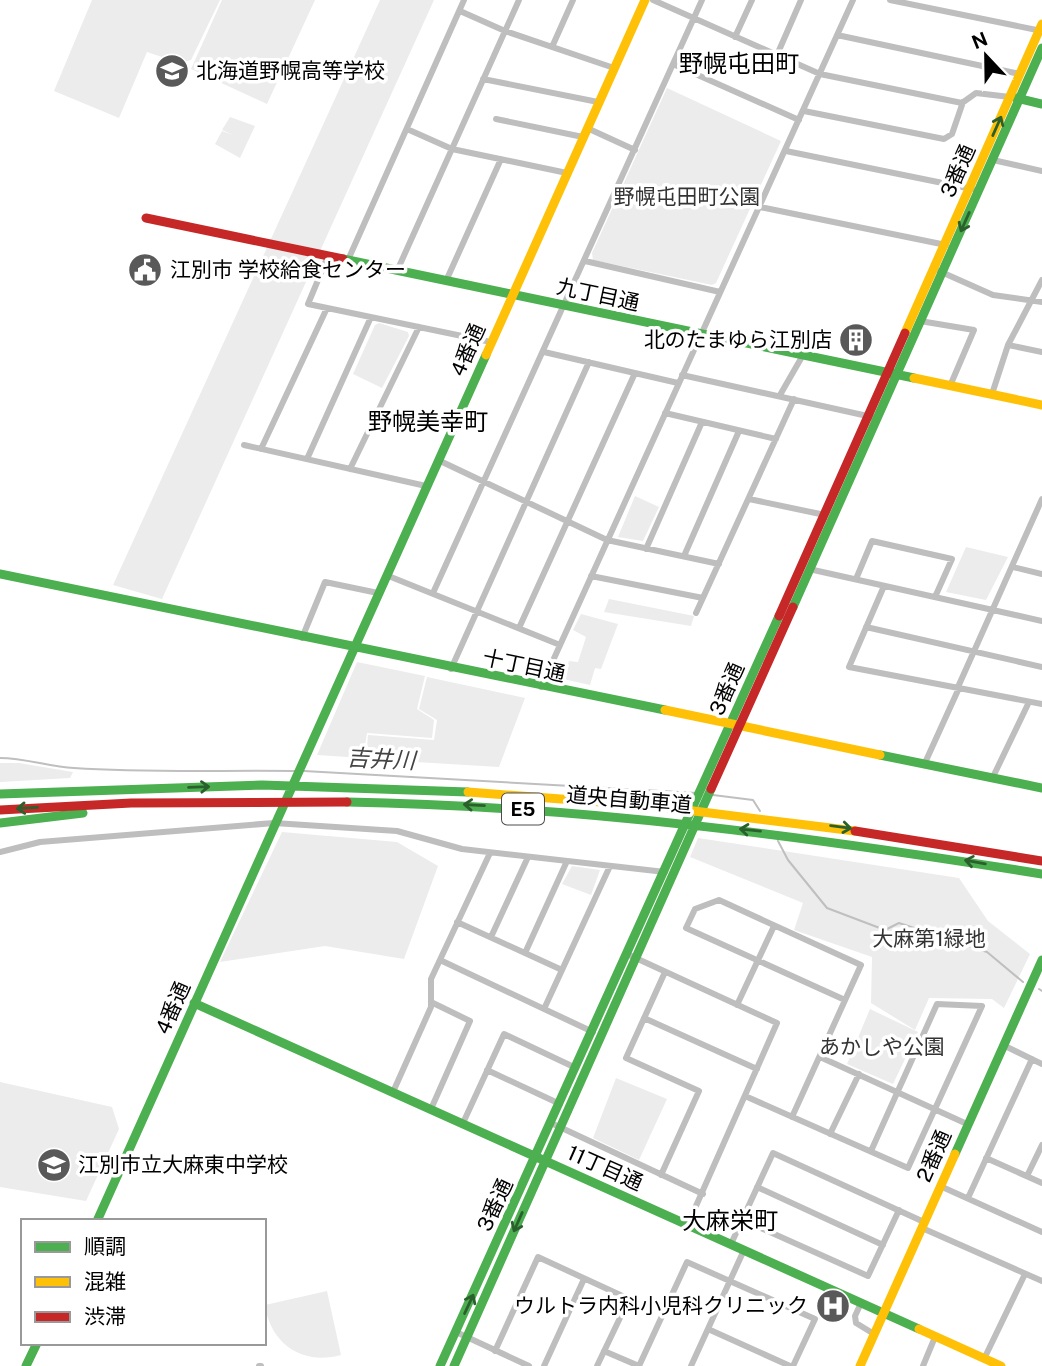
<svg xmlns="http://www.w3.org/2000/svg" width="1042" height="1366" viewBox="0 0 1042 1366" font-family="'Public Sans','Noto Sans JP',sans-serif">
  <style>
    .green { fill: #ececec }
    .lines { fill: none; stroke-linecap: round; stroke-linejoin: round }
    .stream { stroke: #bfbfbf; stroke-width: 2 }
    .street { stroke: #bebebe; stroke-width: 6 }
    .fast { stroke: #4caf50; stroke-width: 9 }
    .slow { stroke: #ffc107; stroke-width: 9 }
    .jam { stroke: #c62828; stroke-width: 9 }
    .oneway { stroke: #2a602c }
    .labels { text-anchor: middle; stroke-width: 7; stroke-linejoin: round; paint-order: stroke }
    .shield { fill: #fff; stroke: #4c4c4c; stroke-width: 2 }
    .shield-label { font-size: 19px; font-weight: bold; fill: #000 }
    .poi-label { font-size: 21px; fill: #000; stroke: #fff; text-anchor: start }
    .street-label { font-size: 21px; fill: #000; stroke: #fff }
    .park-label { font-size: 21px; fill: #333; stroke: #fff }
    .water-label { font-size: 23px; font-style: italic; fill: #444; stroke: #fff }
    .quarter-label { font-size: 24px; fill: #000; stroke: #fff }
  </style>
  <rect width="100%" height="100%" fill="#fff"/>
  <path class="green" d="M92,0h128l-29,60 -11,3 -33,-11 -28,66 -65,-27z
    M222,0h93l-48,104 -76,-35z
    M380,0h54l-272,599 -49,-14z
    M667,88l114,53 -65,142 -4,2 -119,-25 -1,-7z
    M230,117l25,9 -15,32 -25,-14 7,-13 11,4 -11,-5z
    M379,323l29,9 1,4 -27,52 -29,-14 22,-49z
    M635,496l24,11 -16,34 -25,-4z
    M966,547l42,10 -22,43 -40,-8z
    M609,599l85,17 -3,10 -87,-14z
    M581,614l37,10 -17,45 -6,-1 -5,17 -27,-6 6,-18 9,1 8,-25 -13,-7z
    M357,662l68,14 -8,33 17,11 -2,18 -65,-5 -4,25 -46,-3z
    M427,677l98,21 -26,69 -133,-8 2,-24 66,5 3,-20 -18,-11z
    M0,763h19l54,9 -3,6 -70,4z
    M282,832l115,10 41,24 -34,93 -79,-13 -105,16z
    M698,838l261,40 29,43 42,33 -26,54 -12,-9 -63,-1 -14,32 -44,-27 1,-46 -78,-27 9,-27 -113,-46z
    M572,866l28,4 -9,25 -29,-11z
    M870,1009l48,23 -25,52 -46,-20z
    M616,1078l51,21 -28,61 -46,-22z
    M0,1082l112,25 7,22 -33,72 -86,-14z
    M327,1291l14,64c-39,11 -71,-12 -76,-50z"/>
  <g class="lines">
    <path class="stream" d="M0,758c26,0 49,9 74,10 74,5 148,2 221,3
      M304,771l393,22
      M713,795l40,5 7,11
      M778,841l10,19 39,48 58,22 14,-7 88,29 36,30
      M1039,989l3,2"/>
    <path class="street" d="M653,0l167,74 142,29 14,-10 34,4
      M890,0l152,31
      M460,11l45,20 109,37
      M837,35l183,39
      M735,37l17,-37
      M552,47l21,-47
      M777,55l24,-55
      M673,64l126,56
      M483,79l115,23
      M804,111l140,28 8,-5 11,-32
      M496,119l87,18
      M587,128l48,22
      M407,129l45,20 115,24
      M786,151l186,38
      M993,160l49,11
      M760,207l186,38
      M328,256l-20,48 183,38
      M348,260l116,-260
      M585,261l135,31
      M397,271l122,-271
      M939,271l54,24 49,7
      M446,281l55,-122
      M920,321l54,9 -24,56
      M1008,345l34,7
      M544,352l134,31
      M682,375l190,42
      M992,394l16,-49 34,-65
      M780,395l23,-40
      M665,413l111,26
      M244,445l182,41
      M261,449l66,-141
      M307,459l64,-142
      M438,460l169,80 112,24
      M350,469l69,-142
      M749,499l76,16
      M646,549l56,-127
      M684,556l55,-125
      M1013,567l29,7
      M809,569l233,52
      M386,575l174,70
      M591,576l112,22
      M856,579l16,-38 80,18 -17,38
      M884,586l-35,81 193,37
      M433,593l269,-593
      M696,613l98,-214
      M866,627l176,40
      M519,628l116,-255
      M302,638l23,-56 53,11
      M451,669l138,-307
      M541,687l312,-687
      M958,687l84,-188
      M924,765l35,-77
      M992,779l37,-77
      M0,852l40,-10 234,-19 123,8 65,18 203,23
      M457,922l105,48
      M491,937l37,-80
      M525,953l42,-92
      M627,954l150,69 -89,201
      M440,960l153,72
      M737,1005l37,-79
      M544,1009l66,-143
      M644,1018l113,51
      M1003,1045l39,19
      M820,1057l147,67
      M487,1070l73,34
      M393,1092l38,-85v-28l59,-126
      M745,1096c54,24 109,48 163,72l74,-162 -45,-2 -66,147
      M431,1109l39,-88 -39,-19
      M792,1117l69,-152 -142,-65 -24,9 -9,19 159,72
      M463,1123l41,-89 72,34
      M551,1123l152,71
      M830,1134l29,-60
      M986,1158l56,25
      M661,1175l38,-84 -73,-33 39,-86
      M1027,1176l15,-31
      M940,1186l102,46
      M757,1187l126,58
      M968,1198l64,-139
      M743,1220l125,56 31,-66
      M922,1228l120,53
      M731,1244l42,-91 151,69
      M861,1303l-6,13 1,7 18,11
      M708,1329l82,37
      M456,1332l73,34
      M495,1351l43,-94 91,42 -32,67
      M604,1351l35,15
      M984,1359l41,-85
      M259,1366h2
      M544,1366l40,-87
      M639,1366l48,-104 128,57 -22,47
      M691,1366l53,-116
      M923,1366l12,-29"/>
    <path class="fast" d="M1016,98l26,6
      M343,259l571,119
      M0,574l665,136
      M793,607l249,-559
      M880,755l162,33
      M0,794l262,-9 206,7
      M347,802c233,4 465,35 695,72
      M0,823l83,-10
      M194,1003l725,326
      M955,1154l87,-194
      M97,1221l389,-866
      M26,1366l11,-23
      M440,1366l339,-750
      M454,1366l257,-577"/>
    <path class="slow" d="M905,333l137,-309
      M486,355l159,-355
      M914,378l128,27
      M665,710l215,45
      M468,792l186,14 201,25
      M919,1329l82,37
      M860,1366l95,-212"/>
    <path class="jam" d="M146,218l197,41
      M779,616l126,-283
      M711,789l82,-182
      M0,810l131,-7 216,-1
      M855,831l187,30"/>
  </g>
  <defs><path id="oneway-shaft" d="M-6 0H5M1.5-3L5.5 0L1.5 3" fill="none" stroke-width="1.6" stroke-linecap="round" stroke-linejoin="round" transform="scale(1.75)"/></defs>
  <g class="oneway">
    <use href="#oneway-shaft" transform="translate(997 126) rotate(-66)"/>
    <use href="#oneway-shaft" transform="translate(965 222) rotate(114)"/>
    <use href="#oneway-shaft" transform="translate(199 787) rotate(-2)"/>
    <use href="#oneway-shaft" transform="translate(474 805) rotate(-177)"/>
    <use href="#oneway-shaft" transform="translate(27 808) rotate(177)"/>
    <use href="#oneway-shaft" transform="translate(841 827) rotate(7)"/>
    <use href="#oneway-shaft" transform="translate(750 830) rotate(-174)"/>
    <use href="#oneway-shaft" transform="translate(975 862) rotate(-170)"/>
    <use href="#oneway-shaft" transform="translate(518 1222) rotate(114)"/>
    <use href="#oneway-shaft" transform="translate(469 1304) rotate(-65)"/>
  </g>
  <defs>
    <g id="school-disc" transform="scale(1.75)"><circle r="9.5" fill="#595959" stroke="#fff"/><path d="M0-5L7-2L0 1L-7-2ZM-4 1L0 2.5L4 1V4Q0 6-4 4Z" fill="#fff"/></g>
    <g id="civic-disc" transform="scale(1.75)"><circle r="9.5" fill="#595959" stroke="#fff"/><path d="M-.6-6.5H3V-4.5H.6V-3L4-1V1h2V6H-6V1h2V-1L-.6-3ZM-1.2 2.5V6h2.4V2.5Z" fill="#fff"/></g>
    <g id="building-disc" transform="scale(1.75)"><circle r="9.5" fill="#595959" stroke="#fff"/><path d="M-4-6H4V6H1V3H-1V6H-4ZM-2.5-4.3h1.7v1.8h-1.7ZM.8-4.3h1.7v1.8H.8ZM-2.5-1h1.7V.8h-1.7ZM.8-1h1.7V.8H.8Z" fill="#fff"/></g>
    <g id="hospital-disc" transform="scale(1.75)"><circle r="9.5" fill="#595959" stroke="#fff"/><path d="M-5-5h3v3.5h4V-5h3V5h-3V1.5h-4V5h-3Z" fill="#fff"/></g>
  </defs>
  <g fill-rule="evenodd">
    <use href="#school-disc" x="172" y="71"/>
    <use href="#civic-disc" x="145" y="270"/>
    <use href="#building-disc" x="856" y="340"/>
    <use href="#school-disc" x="54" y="1165"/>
    <use href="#hospital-disc" x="833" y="1306"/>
  </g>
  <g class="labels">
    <rect class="shield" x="502" y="793.5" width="42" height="31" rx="5"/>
    <g class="shield-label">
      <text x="523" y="816">E5</text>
    </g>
    <g class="poi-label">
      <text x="196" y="78">北海道野幌高等学校</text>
      <text x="170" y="277">江別市 学校給食センター</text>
      <text x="832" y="347" text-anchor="end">北のたまゆら江別店</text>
      <text x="78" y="1172">江別市立大麻東中学校</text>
      <text x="808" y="1313" text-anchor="end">ウルトラ内科小児科クリニック</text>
    </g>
    <g class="street-label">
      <text transform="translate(958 171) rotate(-66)" y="7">3番通</text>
      <text transform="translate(598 295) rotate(12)" y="7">九丁目通</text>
      <text transform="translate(468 350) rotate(-66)" y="7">4番通</text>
      <text transform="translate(524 666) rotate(12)" y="7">十丁目通</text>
      <text transform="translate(727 689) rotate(-66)" y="7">3番通</text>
      <text transform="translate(629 800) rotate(5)" y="7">道央自動車道</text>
      <text transform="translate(173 1008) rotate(-66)" y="7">4番通</text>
      <text transform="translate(934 1156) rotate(-66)" y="7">2番通</text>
      <text transform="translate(605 1168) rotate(24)" y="7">11丁目通</text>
      <text transform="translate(495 1205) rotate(-65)" y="7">3番通</text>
    </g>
    <g class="park-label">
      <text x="687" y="204">野幌屯田町公園</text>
      <text x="929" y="946">大麻第1緑地</text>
      <text x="882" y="1054">あかしや公園</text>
    </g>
    <g class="water-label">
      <text transform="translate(381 759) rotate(3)" y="8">吉井川</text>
    </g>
    <g class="quarter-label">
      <text x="739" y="72">野幌屯田町</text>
      <text x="428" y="430">野幌美幸町</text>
      <text x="730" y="1229">大麻栄町</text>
    </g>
  </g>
  <rect x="21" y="1219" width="245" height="126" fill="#ffffff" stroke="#999999" stroke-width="2"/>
  <rect x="35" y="1242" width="35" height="10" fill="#4caf50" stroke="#999999" stroke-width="2"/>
  <text x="84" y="1254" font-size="21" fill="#000000">順調</text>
  <rect x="35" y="1277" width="35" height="10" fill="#ffc107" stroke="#999999" stroke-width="2"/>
  <text x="84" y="1289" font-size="21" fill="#000000">混雑</text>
  <rect x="35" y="1312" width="35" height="10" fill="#c62828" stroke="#999999" stroke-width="2"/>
  <text x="84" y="1324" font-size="21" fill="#000000">渋滞</text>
  <g transform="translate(986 56) rotate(338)" stroke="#ffffff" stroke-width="5" paint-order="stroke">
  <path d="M0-5L12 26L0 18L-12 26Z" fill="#000000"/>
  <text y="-10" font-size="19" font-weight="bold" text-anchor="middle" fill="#000000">N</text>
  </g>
</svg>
